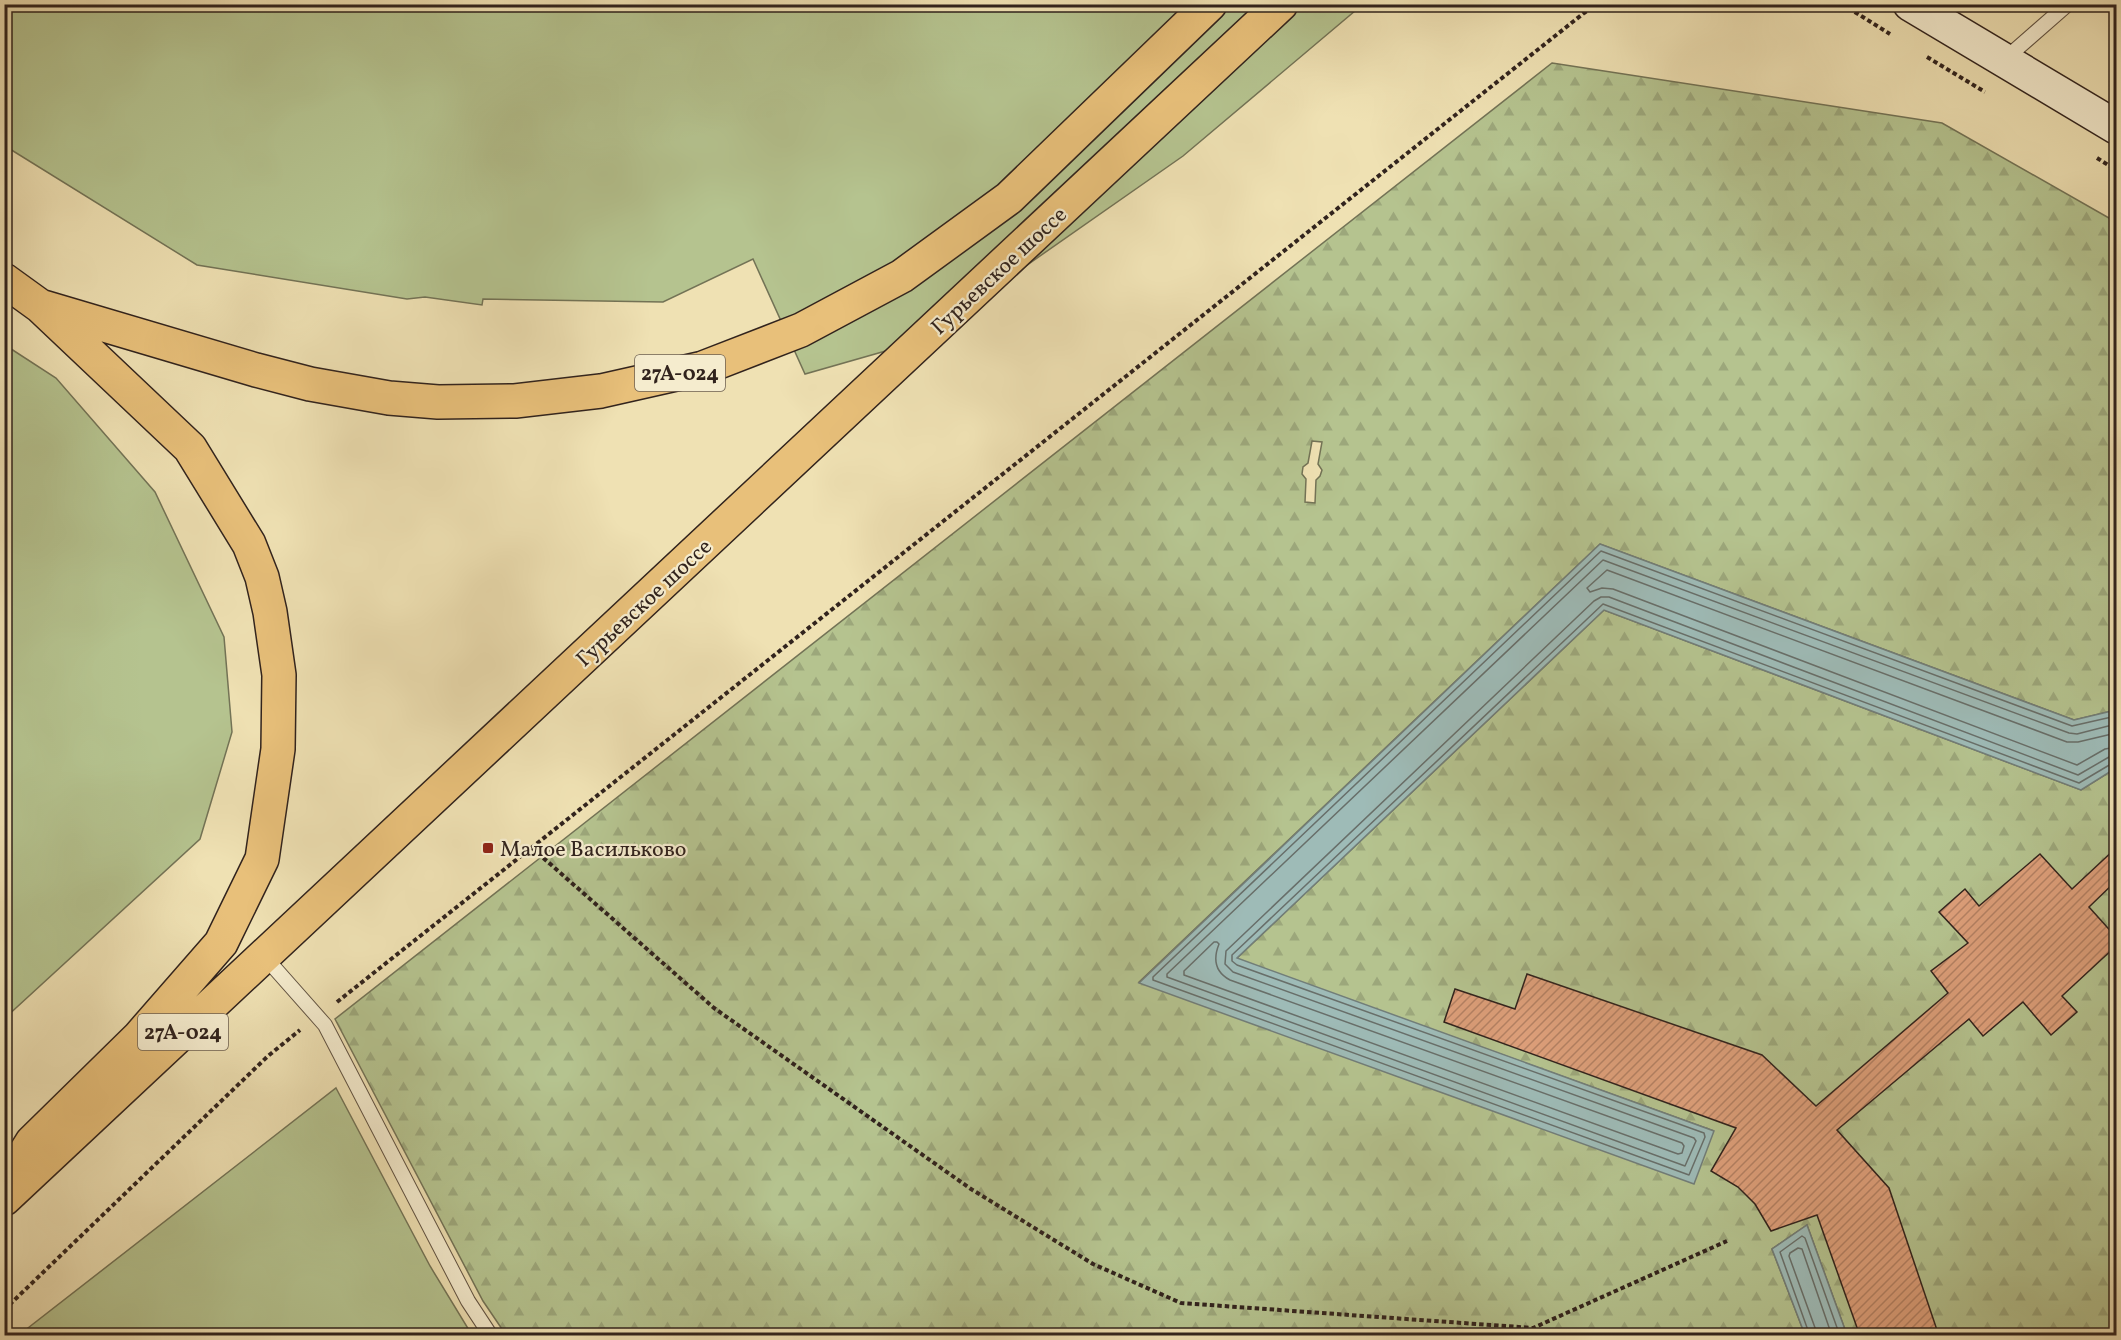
<svg xmlns="http://www.w3.org/2000/svg" width="2121" height="1340" viewBox="0 0 2121 1340" font-family="Vollkorn,serif">
  <style>
    .green { fill: #b5c38f; stroke: #737356; stroke-width: 1.5 }
    .forest { fill: url(#forest-firs); stroke: #737356; stroke-width: 1.5; fill-rule: evenodd }
    .water { fill: #9ebbb7; stroke: #727e79; stroke-width: 1.5 }
    .lines { fill: none; stroke-linecap: round; stroke-linejoin: round }
    .shore { stroke: #686f6a; stroke-width: 1.5 }
    .building { fill: url(#building-hatch); stroke: #31231d; stroke-width: 1.5 }
    .lane-casing { stroke: #605242; stroke-width: 16 }
    .secondary-casing { stroke: #31231d; stroke-width: 36 }
    .primary-casing { stroke: #31231d; stroke-width: 36 }
    .path { stroke: #31231d; stroke-width: 4; stroke-dasharray: 4.5 3; stroke-linecap: butt }
    .lane { stroke: #f5ecce; stroke-width: 14 }
    .secondary { stroke: #f5ecce; stroke-width: 33 }
    .primary { stroke: #e8c07a; stroke-width: 33 }
    .poi-dot { fill: #8f2418; stroke: #f5ecce; stroke-width: 2 }
    .labels { text-anchor: middle; stroke-width: 4.5; stroke-linejoin: round; paint-order: stroke }
    .shield { fill: #f5ecce; stroke: #6c5f52; stroke-width: 1.5 }
    .shield-label { font-size: 21px; font-weight: bold; fill: #31231d }
    .street-label { font-size: 22px; fill: #31231d; stroke: #f5ecce }
    .poi-label { font-size: 22px; fill: #31231d; stroke: #f5ecce; text-anchor: start }
  </style>
  <defs>
    <pattern id="forest-firs" width="22" height="20" patternUnits="userSpaceOnUse" patternTransform="scale(1.5)"><rect width="22" height="20" fill="#b5c38f"/><path d="M5 1l3.5 6h-7zM16 11l3.5 6h-7z" fill="#9ca77b"/></pattern>
    <pattern id="building-hatch" width="6" height="6" patternUnits="userSpaceOnUse" patternTransform="scale(1.5)"><rect width="6" height="6" fill="#dd9f7a"/><path d="M-1 1l2-2M0 6l6-6M5 7l2-2" fill="none" stroke="#b48163"/></pattern>
  </defs>
  <rect width="100%" height="100%" fill="#efe1b3"/>
  <filter id="stains"><feTurbulence type="fractalNoise" baseFrequency=".00333" numOctaves="4"/><feColorMatrix values="0 0 0 0 .2 0 0 0 0 .09 0 0 0 0 .02 0 0 0 .5 -.17"/></filter>
  <radialGradient id="worn" r=".72"><stop offset=".6" stop-color="#630" stop-opacity="0"/><stop offset="1" stop-color="#630" stop-opacity=".3"/></radialGradient>
  <path class="green" d="M4,5h1358l-179,151 -266,186 -112,32 -52,-115 -90,43 -180,-3 -1,6 -57,-8 -18,2 -210,-34 -192,-119z
    M5,345l51,33 99,114 69,145 8,95 -32,107 -195,179z
    M336,1088l94,178 42,69h-453z"/>
  <path class="forest" d="M1552,63l390,60 174,99v488l-42,10 -474,-176 -461,438 575,149 -478,-172 368,-349 477,180 35,-22v567h-269l-40,-110 -35,24 33,86h-1299l-23,-34 -148,-282zM1312,441l10,1 -4,22 4,6 -2,6 -4,4 -1,23 -10,-1 1,-23 -4,-5 1,-7 5,-4z"/>
  <path class="water" d="M1600,544l474,176 42,-10v58l-35,22 -477,-180 -367,348 477,173 -20,53 -555,-201z
    M1807,1225l40,110h-42l-33,-86z"/>
  <g class="lines">
    <path class="shore" d="M2116,716l-44,10 -471,-175 -448,426v3l536,195 16,-38 -1,-4 -467,-168 -5,-4v-6l371,-351 476,179 32,-19 5,-1
      M2116,724l-39,10 -8,-1 -466,-173 -436,414v3l518,189 11,-25 -2,-3 -461,-166 -8,-8 1,-13 368,-350 7,-4h8l469,178 31,-18 7,-1
      M2116,733l-38,9h-11l-460,-172 -20,18 3,4 12,-4 11,1 464,176 28,-16 11,-2
      M1214,942h3l2,2c-6,15 -4,28 11,36l452,163 2,3 -2,7 -4,1 -494,-179v-4z
      M1810,1336l-30,-84 22,-16 3,2 35,98
      M1818,1336l-29,-80 1,-3 8,-5 4,1 30,87"/>
  </g>
  <path class="building" d="M2116,848v33l-27,26 27,30v9l-54,50 15,16 -26,23 -28,-33 -40,34 -14,-17 -132,111 52,58 50,148h-79l-43,-121 -46,16 -16,-27 -17,-17 -27,-16 25,-43 -292,-106 11,-33 60,20 12,-35 235,81 54,51 132,-113 -17,-22 37,-28 -29,-31 26,-23 14,17 61,-52 32,35z"/>
  <g class="lines">
    <g class="lane-casing">
      <path id="lane" d="M2004,60l64,-56
        M264,956l61,69 143,276 23,35"/>
    </g>
    <g class="secondary-casing">
      <path id="secondary" d="M1910,4l206,123"/>
    </g>
    <g class="primary-casing">
      <path id="primary" d="M4,280l36,26 150,142 59,96 13,33 8,35 9,63 -1,74 -16,110 -41,84 -82,94 -107,105 -20,32
        M40,306l216,64 54,14 79,14 49,4 77,-1 86,-10 102,-23 98,-38 101,-54 107,-78 201,-194
        M4,1199l1277,-1195"/>
    </g>
    <path class="path" d="M1842,4l48,30
      M1927,57l58,35
      M2097,158l19,12
      M532,848l182,160 257,181 122,75 88,39 352,25 194,-87
      M337,1002l1247,-989 13,-9
      M4,1310l264,-254 32,-26"/>
    <use href="#lane" class="lane"/>
    <use href="#secondary" class="secondary"/>
    <use href="#primary" class="primary"/>
  </g>
  <rect class="poi-dot" x="482" y="842" width="12" height="12" rx="3"/>
  <g class="labels">
    <g class="shield">
      <rect x="635" y="355" width="90" height="36" rx="4.5"/>
      <rect x="138" y="1014" width="90" height="36" rx="4.5"/>
    </g>
    <g class="shield-label">
      <text x="680" y="380">27А-024</text>
      <text x="183" y="1039">27А-024</text>
    </g>
    <g class="street-label">
      <text transform="translate(998 270) rotate(-43)" y="8">Гурьевское шоссе</text>
      <text transform="translate(643 602) rotate(-43)" y="8">Гурьевское шоссе</text>
    </g>
    <g class="poi-label">
      <text x="500" y="856">Малое Васильково</text>
    </g>
  </g>
  <rect width="2121" height="1340" fill="none" stroke="#efe1b3" stroke-width="24"/>
  <rect x="6" y="6" width="2109" height="1328" fill="none" stroke="#31231d" stroke-width="3"/>
  <rect x="12" y="12" width="2097" height="1316" fill="none" stroke="#31231d" stroke-width="1.5"/>
  <rect width="100%" height="100%" filter="url(#stains)"/>
  <rect width="100%" height="100%" fill="url(#worn)"/>
</svg>
